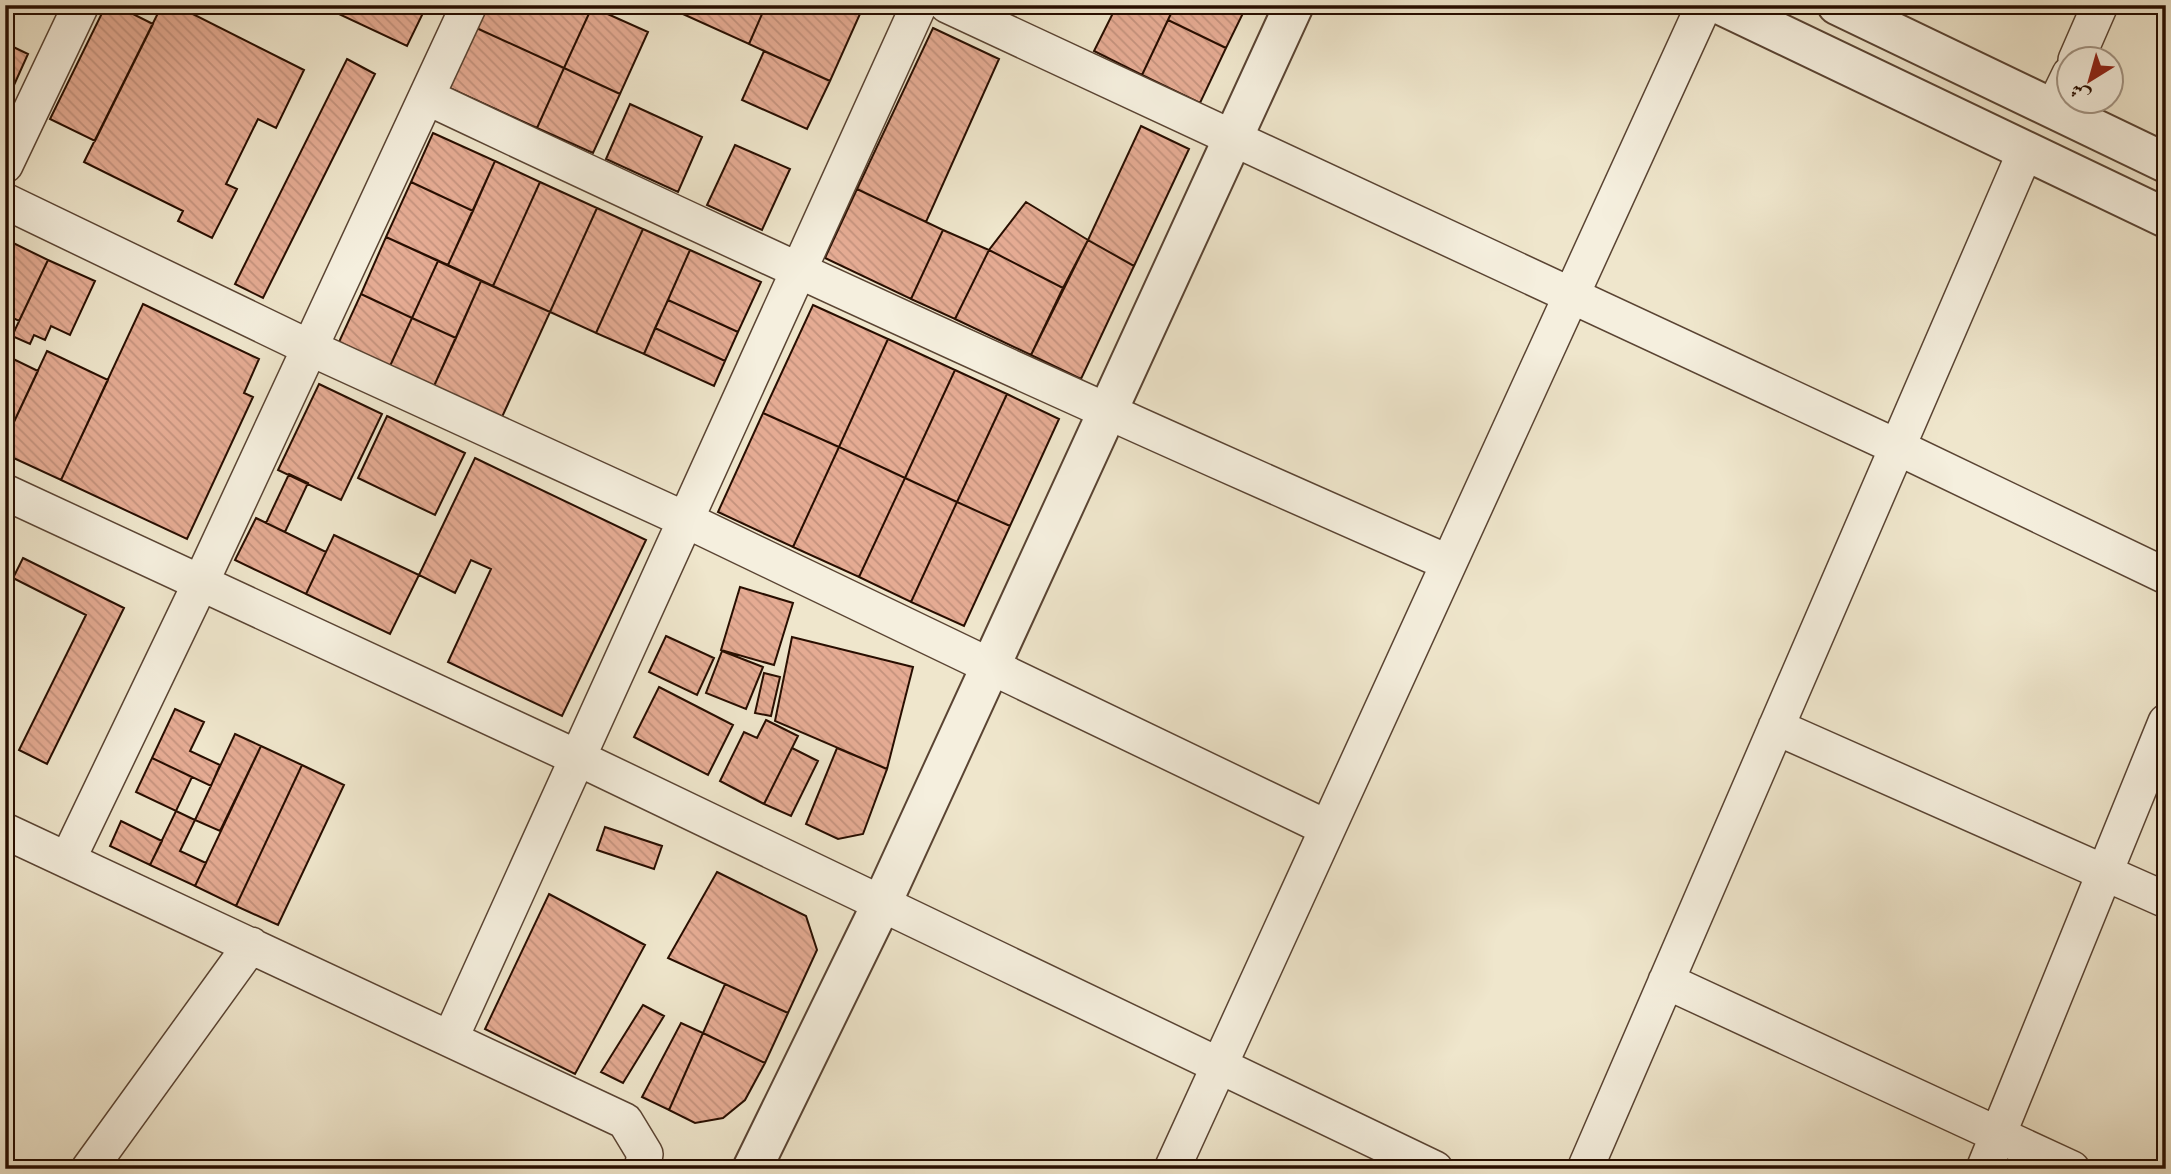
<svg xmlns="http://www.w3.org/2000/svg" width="2171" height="1174" viewBox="0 0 2171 1174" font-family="'EB Garamond',Amiri,serif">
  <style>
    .building { fill: url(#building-back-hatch); stroke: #280e00; stroke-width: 2 }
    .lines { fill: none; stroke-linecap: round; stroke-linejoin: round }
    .minor-casing { stroke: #5a4433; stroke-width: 38 }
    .tertiary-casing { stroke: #5a4433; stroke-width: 42 }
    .minor { stroke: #f5efde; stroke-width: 35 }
    .tertiary { stroke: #f5efde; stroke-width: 38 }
  </style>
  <defs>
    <pattern id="building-back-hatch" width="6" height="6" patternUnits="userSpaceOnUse" patternTransform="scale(1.75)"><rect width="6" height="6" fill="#e5ab93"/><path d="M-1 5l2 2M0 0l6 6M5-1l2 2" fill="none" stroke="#c4927d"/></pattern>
  </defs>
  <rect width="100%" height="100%" fill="#efe6cc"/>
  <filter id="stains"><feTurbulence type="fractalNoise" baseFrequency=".00286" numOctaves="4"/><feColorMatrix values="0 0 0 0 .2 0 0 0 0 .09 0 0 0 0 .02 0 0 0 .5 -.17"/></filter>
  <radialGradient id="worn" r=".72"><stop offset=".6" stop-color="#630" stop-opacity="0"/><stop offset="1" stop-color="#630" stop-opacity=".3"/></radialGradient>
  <path class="building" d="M106,5h9l38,19 -58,117 -45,-22z
    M162,5h13l129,65 -28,58 -18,-9 -32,65 11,5 -25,49 -34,-17 5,-10 -99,-49z
    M327,5h85l12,6 -17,35 -81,-38z
    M482,5h107l3,2 -28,61 -92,-42z
    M663,5h103l-17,39z
    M766,5h98l-34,76 -81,-37z
    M1117,5h58l-33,70 -48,-24z
    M1175,5h72l-21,43 -58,-28z
    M592,7l56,25 -28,62 -56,-26z
    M1168,20l58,28 -26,55 -58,-28z
    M472,26l92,42 -27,60 -92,-42z
    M933,28l66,31 -73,163 -69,-33z
    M5,43l23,11 -23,51z
    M764,51l66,30 -23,48 -65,-29z
    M347,59l28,15 -112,224 -28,-14z
    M564,68l56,26 -27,59 -56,-25z
    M630,104l72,33 -24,55 -72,-33z
    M1141,126l48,23 -55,117 -46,-26z
    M433,133l62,28 -22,50 -62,-29z
    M735,145l55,24 -28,61 -55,-25z
    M495,161l45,21 -47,104 -45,-21z
    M411,182l62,29 -25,54 -62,-28z
    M540,182l57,26 -47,104 -57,-26z
    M857,189l86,41 -32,69 -86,-41z
    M1026,202l62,38 -25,48 -74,-38z
    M597,208l46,21 -47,104 -46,-21z
    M643,229l47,21 -46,104 -48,-21z
    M943,230l46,20 -34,69 -44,-20z
    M386,237l52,24 -26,57 -51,-24z
    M5,239l43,21 -29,61 -14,-7z
    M1088,240l46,26 -53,113 -50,-24z
    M690,250l71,32 -23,50 -70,-32z
    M989,250l74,38 -32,67 -76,-36z
    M48,260l47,21 -25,54 -19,-9 -6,14 -11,-5 -4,9 -18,-8z
    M438,261l43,20 -25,57 -44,-20z
    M481,281l69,31 -48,105 -68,-31z
    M361,294l51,24 -22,48 -51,-24z
    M668,300l70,32 -13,29 -70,-33z
    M143,304l116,55 -15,34 9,4 -66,142 -126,-59z
    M813,305l75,34 -49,108 -76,-34z
    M412,318l44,20 -22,48 -44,-20z
    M655,328l70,33 -11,25 -70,-32z
    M888,339l67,31 -50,108 -66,-31z
    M47,351l61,29 -47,100 -56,-26v-13z
    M5,355l33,16 -33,70z
    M955,370l52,24 -50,108 -52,-24z
    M319,384l63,30 -41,86 -63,-30z
    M1007,394l52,25 -49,107 -53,-24z
    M763,413l76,34 -46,100 -75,-35z
    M387,416l78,37 -30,62 -77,-37z
    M839,447l66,31 -46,99 -66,-30z
    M475,458l171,82 -84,176 -114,-54 43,-93 -20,-9 -16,33 -36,-18z
    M289,474l19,9 -23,49 -19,-9z
    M905,478l52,24 -46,100 -52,-25z
    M957,502l53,24 -46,100 -53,-24z
    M256,518l70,34 -20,42 -71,-34z
    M334,535l85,40 -29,59 -84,-40z
    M23,558l101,50 -77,156 -28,-14 67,-135 -73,-37z
    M740,587l53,16 -19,62 -53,-15z
    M666,636l48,22 -17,37 -48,-23z
    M792,637l121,30 -26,102 -112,-48z
    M722,651l41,16 -17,42 -40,-16z
    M764,673l16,4 -9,39 -16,-3z
    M659,687l74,38 -25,50 -74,-38z
    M175,709l29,13 -14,29 30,14 -9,21 -59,-28z
    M766,720l32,16 -34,68 -44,-23 24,-49 13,6z
    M235,734l26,12 -41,85 -25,-11z
    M261,746l41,19 -66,141 -41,-20z
    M792,748l26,13 -27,55 -27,-12z
    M837,748l50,21 -24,65 -25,5 -32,-15z
    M152,758l40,19 -16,34 -40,-19z
    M302,765l42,20 -66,140 -42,-19z
    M176,811l19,9 -15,31 26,12 -11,23 -45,-21z
    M121,821l41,20 -12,24 -40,-19z
    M605,827l57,19 -8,23 -57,-19z
    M717,872l89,44 11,34 -29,63 -120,-55z
    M549,894l96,51 -70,129 -90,-45z
    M725,984l63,29 -23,50 -62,-30z
    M643,1005l21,11 -41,67 -22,-11z
    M681,1023l22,10 -34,77 -27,-13z
    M703,1033l62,30 -20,37 -22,18 -28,5 -26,-13z"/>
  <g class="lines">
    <g class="minor-casing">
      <path id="minor" d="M947,5l950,442 269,129
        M2076,60l24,-55
        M427,97c339,160 679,316 1022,466
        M2053,109l17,-35
        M5,165l76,-160
        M5,201l303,146 378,173 641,308
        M5,492l573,266 857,411
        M1776,727l390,173
        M5,831l620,290 20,33 -3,15
        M68,859l133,-277 268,-577
        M1666,981l406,188
        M451,1037l468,-1032
        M89,1169l162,-224
        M1172,1169l532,-1164
        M1585,1169l441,-1019
        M1984,1169l182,-447"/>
    </g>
    <g class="tertiary-casing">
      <path id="tertiary" d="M1721,5l445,213
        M1837,5l329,158
        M752,1169l129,-264 413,-900"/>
    </g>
    <use href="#minor" class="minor"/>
    <use href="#tertiary" class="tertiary"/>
  </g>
  <rect width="2171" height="1174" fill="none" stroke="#efe6cc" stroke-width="28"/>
  <rect x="7" y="7" width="2157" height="1160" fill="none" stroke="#280e00" stroke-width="3.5"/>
  <rect x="14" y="14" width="2143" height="1146" fill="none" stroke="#280e00" stroke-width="2"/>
  <g transform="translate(2090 80) rotate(217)"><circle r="33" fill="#f5efde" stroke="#a39585" stroke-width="2"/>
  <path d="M0-5L12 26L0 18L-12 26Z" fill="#8f2418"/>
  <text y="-10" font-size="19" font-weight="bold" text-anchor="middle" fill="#280e00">ش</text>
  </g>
  <rect width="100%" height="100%" filter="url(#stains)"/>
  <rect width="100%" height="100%" fill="url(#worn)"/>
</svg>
